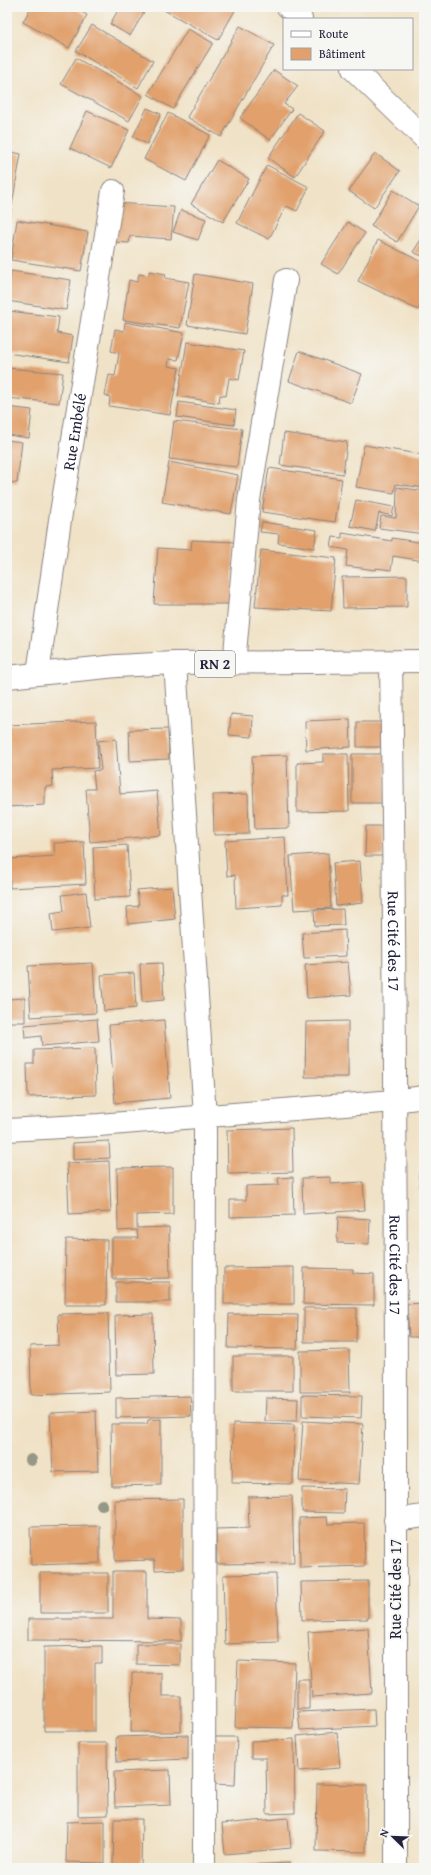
<svg xmlns="http://www.w3.org/2000/svg" width="431" height="1875" viewBox="0 0 431 1875" font-family="'Gentium Book Plus',serif">
  <style>
    .building { fill: #e1a06c }
    .lines { fill: none; stroke-linecap: round; stroke-linejoin: round }
    .minor-casing { stroke: #898280; stroke-width: 24 }
    .highway-casing { stroke: #898280; stroke-width: 24 }
    .minor { stroke: #fff; stroke-width: 22 }
    .highway { stroke: #fff; stroke-width: 22 }
    .tree { fill: #959886 }
    .labels { text-anchor: middle; stroke-width: 4; stroke-linejoin: round; paint-order: stroke }
    .shield { fill: #f6f6f2; stroke: #626272; stroke-width: 1 }
    .shield-label { font-size: 15px; font-weight: bold; fill: #22223b }
    .street-label { font-size: 16px; fill: #22223b; stroke: #f6f6f2 }
  </style>
  <rect width="100%" height="100%" fill="#f6f6f2"/>
  <filter id="ink" filterUnits="userSpaceOnUse"><feTurbulence type="fractalNoise" baseFrequency=".025" numOctaves="2"/><feDisplacementMap in="SourceGraphic" scale="8" xChannelSelector="R" yChannelSelector="G"/><feConvolveMatrix kernelMatrix="1 2 1 2 8 2 1 2 1" color-interpolation-filters="sRGB"/></filter>
  <filter id="wash" filterUnits="userSpaceOnUse"><feTurbulence type="fractalNoise" baseFrequency=".012" numOctaves="4" result="noise"/><feDisplacementMap in="SourceGraphic" scale="16" xChannelSelector="R" yChannelSelector="G"/><feGaussianBlur stdDeviation="0.9" result="paint"/><feColorMatrix in="noise" values="0 0 0 0 0 0 0 0 0 0 0 0 0 0 0 0 0 1.4 0 .05"/><feComposite in="paint" operator="in"/></filter>
  <g filter="url(#wash)">
    <rect width="100%" height="100%" fill="#f0e2c6"/>
    <g id="blocks">
      <path class="building" d="M31,7h41l15,8 -18,33 -46,-26z
        M120,7h27l-17,29 -20,-12z
        M165,7h72l-19,33 -54,-30z
        M92,25l61,36 -15,27 -62,-37z
        M240,26l34,19 -53,92 -34,-20z
        M188,29l25,14 -40,66 -25,-15z
        M76,58l67,38 -14,25 -68,-37z
        M274,70l24,16 -14,18 8,5 -22,31 -30,-22z
        M147,108l14,6 -14,30 -14,-7z
        M87,111l42,19 -18,38 -41,-20z
        M168,113l42,22 -24,46 -42,-22z
        M298,113l27,18 -30,46 -27,-19z
        M7,151l14,3 -11,62 -3,-1z
        M375,153l25,18 -26,37 -25,-17z
        M217,160l32,19 -26,43 -32,-18z
        M267,165l42,22 -12,24 -11,-5 -17,33 -32,-16z
        M393,190l26,16 -22,36 -26,-16z
        M116,203l58,4 -3,32 -41,-3 -1,7 -16,-1z
        M181,210l25,9 -8,21 -25,-8z
        M17,220l71,12 -7,39 -70,-11z
        M348,222l17,11 -27,41 -17,-10z
        M424,235v22l-11,-5z
        M378,240l46,23v35l-6,12 -60,-29z
        M11,271l60,9 -5,30 -59,-9z
        M149,271l17,3 -1,4 24,4 -9,46 -57,-8 6,-40 8,2 2,-8 10,2z
        M195,274l58,10 -8,50 -58,-9z
        M9,311l50,6 -2,16 16,3 -4,26 -62,-9v-27z
        M125,322l59,11 -6,27 -9,-1 -1,7 11,2 -9,47 -61,-9 1,-9 -5,-2 4,-20 6,1 4,-23 -8,-2 4,-22 9,2z
        M187,342l57,9 -5,29 -10,-2 -3,18 -6,-1 -1,8 -41,-7z
        M299,351l63,23 -11,29 -62,-22z
        M7,368l56,5 -4,30 -52,-5z
        M179,402l57,8 -2,15 -57,-8z
        M7,407l25,3 -3,28 -22,-3z
        M174,421l68,8 -5,38 -68,-8z
        M284,433l63,9 -4,32 -63,-9z
        M7,440l15,2 -5,41 -10,-1z
        M364,445l60,10v33l-28,-4 -2,9 -38,-6z
        M169,462l69,13 -7,39 -69,-12z
        M269,468l73,11 -7,43 -73,-10z
        M397,487l27,4v43l-45,-6 2,-12 15,2z
        M356,500l38,7 -2,9 -13,-3 -4,18 -25,-5z
        M262,522l55,8 -3,18 -36,-5 1,-9 -19,-2z
        M342,533l50,8v-3l32,5v18l-31,-5 -2,14 -15,-2v2l-30,-4 2,-16 -17,-3 2,-10 9,1z
        M192,540l42,2 -2,62h-78l4,-56 33,2z
        M261,550l75,8 -5,53 -76,-4z
        M407,576v31l-64,1 -1,-31z
        M231,714l22,2 -1,21 -23,-2z
        M350,719l1,28 -45,3 -1,-29z
        M96,721l2,47 -46,2 1,16 -8,1v18l-38,2v-82z
        M357,722h33l-1,25h-32z
        M168,729l1,30 -39,2 -1,-31z
        M116,739l4,55 37,-3 4,44 -71,7 -4,-53h9l-2,-18 8,-1 -3,-29z
        M323,754h25l1,57 -52,1v-49l26,-1z
        M352,754h34v49h-34z
        M287,755l2,73 -34,1 -3,-73z
        M248,794l1,40 -35,1 -1,-40z
        M366,826h18l-1,30h-18z
        M285,837l3,58h-6v10l-46,3 -1,-33 -8,1 -2,-35z
        M84,842l2,42 -76,4 -1,-29 46,-3 -1,-13z
        M127,845l3,52 -35,2 -2,-52z
        M328,853l3,55 -37,2 -4,-54z
        M360,861l3,42 -27,3 -3,-43z
        M172,887l3,32 -47,5 -1,-17 12,-1 -2,-16z
        M86,892l4,36 -37,4 -2,-19 13,-2 -2,-16z
        M343,909l1,16 -29,1 -1,-16z
        M345,930l1,26 -42,2 -2,-25z
        M348,962l3,33 -44,3 -2,-33z
        M93,963l3,50 -65,4 -3,-51z
        M162,963l2,37 -22,2 -2,-38z
        M134,973l2,35 -32,3 -3,-36z
        M25,998v24h-17v-23z
        M97,1019l2,22 -57,5 -1,-10 -16,2 -1,-13z
        M164,1020l6,78 -55,5 -6,-78z
        M348,1021v56h-43l1,-55z
        M95,1048l1,47 -68,2 -1,-33h7v-14z
        M292,1128l1,44 -65,2 -1,-44z
        M109,1141l1,17 -37,2v-17z
        M109,1161l2,51 -42,2 -2,-51z
        M173,1167v47l-36,1v13l32,-1 1,51 -58,1v-41h26l-1,-8 -19,1 -1,-63z
        M419,1175h5v31h-2z
        M293,1177l1,38 -64,2v-17h16v-14l33,-1 -1,-7z
        M331,1177v7l32,-2 2,28 -62,4 -1,-36z
        M338,1217l32,2 -1,25 -32,-1z
        M66,1239l41,1 -1,65h-41z
        M294,1267v37h-70v-36z
        M304,1268l49,1v4l21,1v31l-71,-1z
        M116,1282h54v20h-54z
        M424,1303v34h-15l-2,-33z
        M304,1308h53l-1,34h-52z
        M108,1313l2,79 -79,3 -1,-49 29,-1 -1,-31z
        M153,1314l1,60 -38,1 -1,-60z
        M229,1314l69,1 -1,34 -69,-1z
        M349,1350l1,42h-50v-41z
        M233,1356h60v35h-60z
        M302,1395l60,1 -1,22 -59,-2z
        M190,1396l1,20 -75,2v-20z
        M266,1398l32,1 -1,22h-32z
        M96,1411l2,60 -45,1 -3,-59z
        M161,1419v66l-49,1 -1,-62h36l1,-4z
        M303,1421l60,3 -4,60 -60,-3z
        M233,1423l61,2 -1,59 -61,-1z
        M302,1488l43,1 -1,24 -42,-1z
        M292,1496l2,67 -77,1 -1,-35 33,-1 -1,-31z
        M183,1499v70l-28,1v-10l-40,1v-61z
        M327,1517l1,7 36,-1 1,43 -65,2 -1,-50z
        M100,1526v37l-69,2 -1,-38z
        M113,1571h34v48l34,1v21l-153,-1v-21h85z
        M40,1573h68v40h-68z
        M276,1574l2,68 -53,2 -2,-69z
        M368,1581v38l-66,1 -1,-38z
        M368,1628l4,65 -60,4 -4,-65z
        M136,1644h44v21l-44,-1z
        M102,1646v17h-7v68h-51v-84z
        M238,1661l57,2 -2,65 -58,-1z
        M132,1673h30v23h19v36h-50z
        M297,1679h12v30h-12z
        M374,1709l1,17 -75,4 -2,-18z
        M337,1732l3,36 -41,3 -2,-35z
        M188,1735v24l-71,3 -1,-25z
        M215,1737h22l-2,48 -22,-1z
        M294,1739l1,74 -28,1 -1,-56h-15v-17z
        M78,1743h29l1,72 -30,1z
        M170,1770l1,35 -56,2 -1,-35z
        M317,1784l50,1 -1,67 -50,-1z
        M288,1818l3,30 -66,6 -3,-30z
        M114,1819h28l-1,49h-28z
        M105,1821v42l-39,-1 1,-40z
        M289,1863v5h-67v-2z"/>
    </g>
  </g>
  <g filter="url(#ink)">
    <use href="#blocks" fill-opacity="0" stroke="#898280" stroke-width="1"/>
    <g class="lines">
      <g class="minor-casing">
        <g id="minor">
          <path d="M288,7l13,12"/>
          <path d="M353,69l71,69"/>
          <path id="s1" d="M391,662c6,402 5,804 5,1206"/>
          <path d="M175,663l30,453 -1,752"/>
          <path d="M234,664l15,-164 37,-220"/>
          <path id="s2" d="M38,673l23,-160 52,-322"/>
          <path d="M7,1130l92,-5 295,-24 30,-4"/>
          <path d="M395,1520l29,-4"/>
        </g>
      </g>
      <g class="highway-casing">
        <path id="highway" d="M7,677l110,-11 58,-3 249,-2"/>
      </g>
      <use href="#minor" class="minor"/>
      <use href="#highway" class="highway"/>
    </g>
    <g class="tree">
      <circle cx="31" cy="1460" r="6"/>
      <circle cx="102" cy="1505" r="6"/>
    </g>
  </g>
  <g class="labels">
    <rect class="shield" x="195" y="651" width="40" height="26" rx="3"/>
    <g class="shield-label">
      <text x="215" y="669">RN 2</text>
    </g>
    <g class="street-label">
      <text dy="6" stroke="none"><textPath href="#s2" startOffset="244">Rue Embélé</textPath></text>
      <text dy="6" stroke="none"><textPath href="#s1" startOffset="279">Rue Cité des 17</textPath></text>
      <text dy="6" stroke="none"><textPath href="#s1" startOffset="603">Rue Cité des 17</textPath></text>
      <text transform="translate(395 1589) rotate(-90)" y="6">Rue Cité des 17</text>
    </g>
  </g>
  <rect width="431" height="1875" fill="none" stroke="#f6f6f2" stroke-width="24"/>
  <rect x="283" y="18" width="130" height="52" fill="#f6f6f2" stroke="#a1a1a9"/>
  <rect x="291" y="31" width="20" height="6" fill="#ffffff" stroke="#a1a1a9"/>
  <text x="319" y="38" font-size="12" fill="#22223b">Route</text>
  <rect x="291" y="48" width="20" height="12" fill="#e1a06c" stroke="#a1a1a9"/>
  <text x="319" y="58" font-size="12" fill="#22223b">Bâtiment</text>
  <g transform="translate(393 1837) rotate(293)" stroke="#f6f6f2" stroke-width="3" paint-order="stroke">
  <path d="M0-3L7 15L0 10L-7 15Z" fill="#22223b"/>
  <text y="-6" font-size="11" font-weight="bold" text-anchor="middle" fill="#22223b">N</text>
  </g>
</svg>
